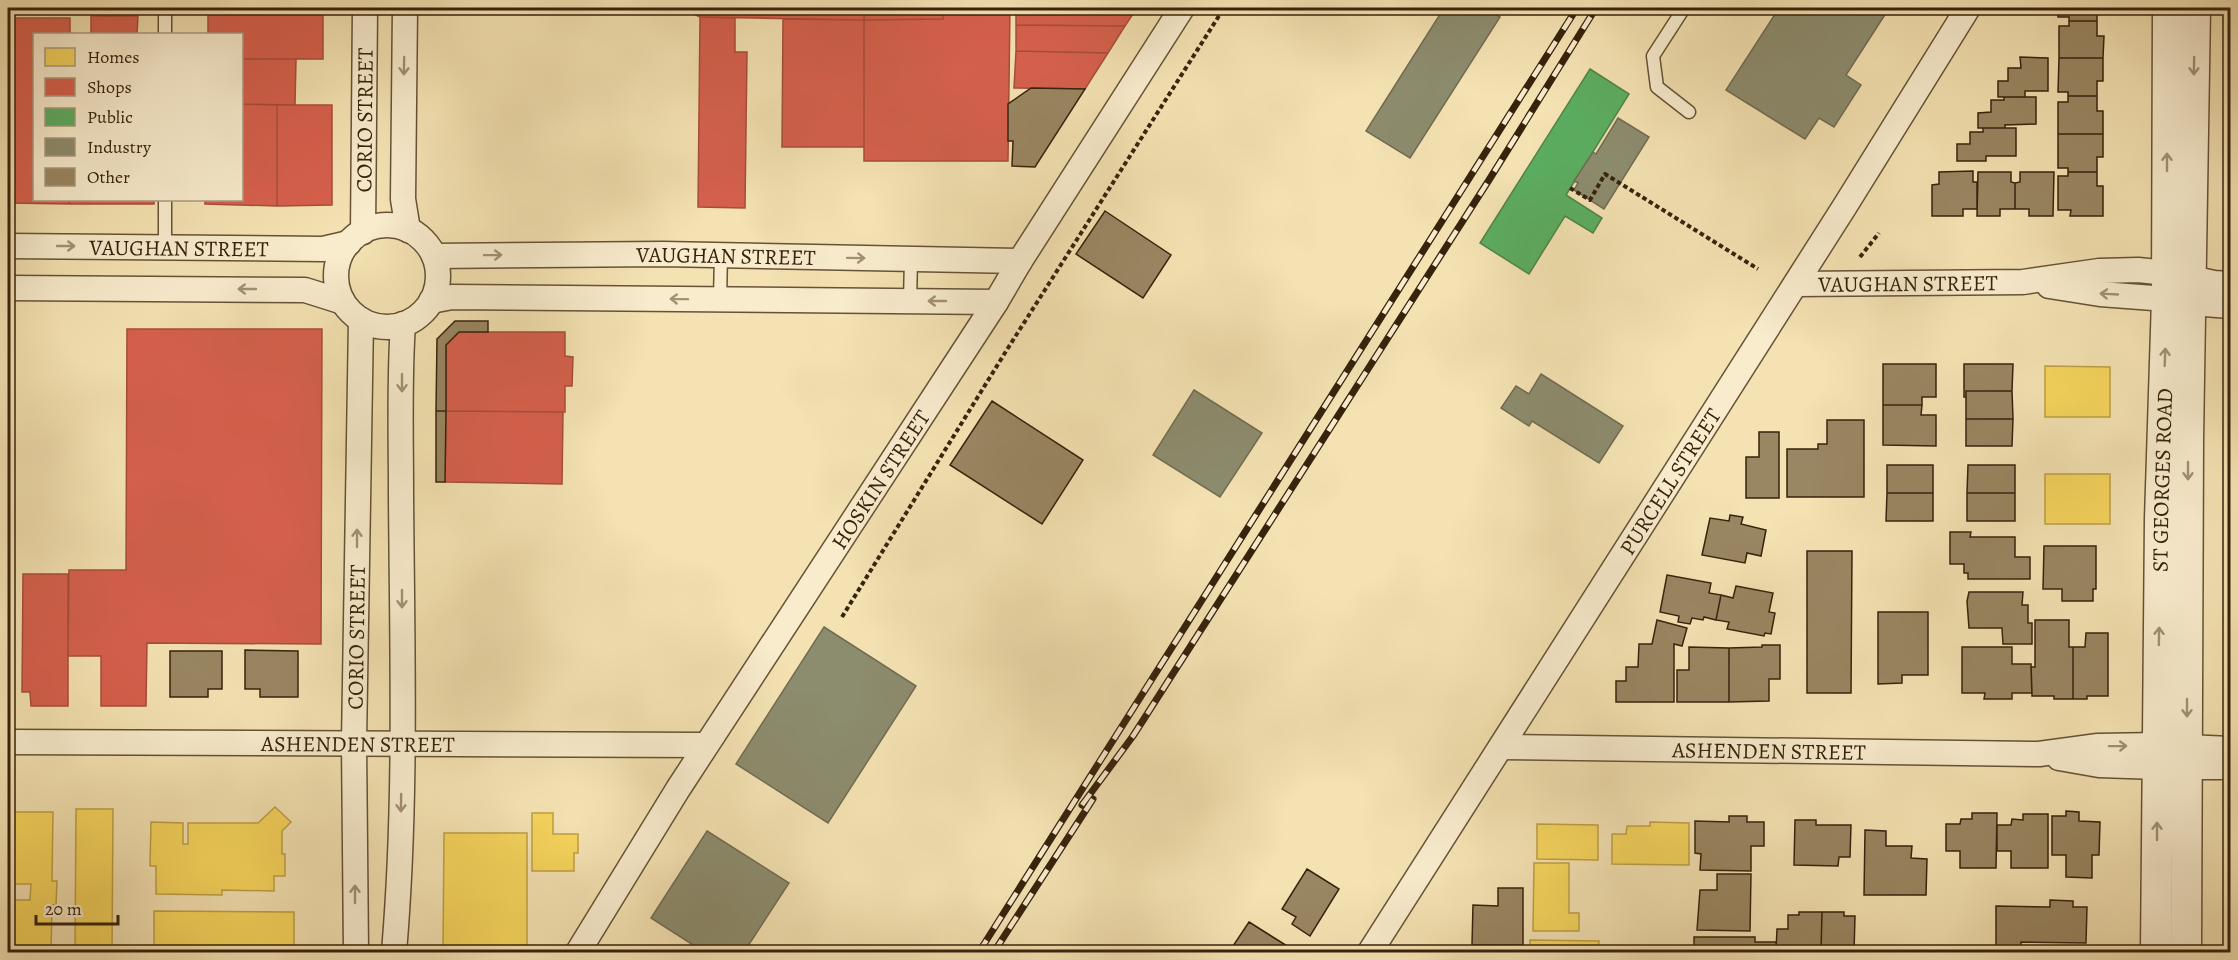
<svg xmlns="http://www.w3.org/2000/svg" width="2238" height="960" viewBox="0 0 2238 960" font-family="Alegreya,serif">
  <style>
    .homes { fill: #f6d55c; stroke: #bd9f44; stroke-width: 1.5 }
    .shops { fill: #d6604d; stroke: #a64d3a; stroke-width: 1.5 }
    .public { fill: #5aae61; stroke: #508448; stroke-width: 1.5 }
    .industry { fill: #8c8c6e; stroke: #726c51; stroke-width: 1.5 }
    .building { fill: #998662; stroke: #37220c; stroke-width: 1.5 }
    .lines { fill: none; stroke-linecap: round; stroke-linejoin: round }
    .service-casing { stroke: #665236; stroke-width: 15 }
    .minor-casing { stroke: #665236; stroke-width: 27 }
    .tertiary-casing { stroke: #665236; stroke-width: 33 }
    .path { stroke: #37220c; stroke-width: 4; stroke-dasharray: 4.5 3; stroke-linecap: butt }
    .service { stroke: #f8eccd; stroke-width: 12 }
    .minor { stroke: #f8eccd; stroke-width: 24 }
    .tertiary { stroke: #f8eccd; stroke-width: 30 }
    .rail-casing { stroke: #37220c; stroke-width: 7 }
    .rail { stroke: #f8eccd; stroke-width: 4.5; stroke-dasharray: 14; stroke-linecap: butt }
    .oneway { stroke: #a19176 }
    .labels { text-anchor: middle; stroke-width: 6; stroke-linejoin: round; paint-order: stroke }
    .street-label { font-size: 22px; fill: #37220c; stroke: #f8eccd }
  </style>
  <rect width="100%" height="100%" fill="#f4e2b2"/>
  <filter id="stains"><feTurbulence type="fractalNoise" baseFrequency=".00333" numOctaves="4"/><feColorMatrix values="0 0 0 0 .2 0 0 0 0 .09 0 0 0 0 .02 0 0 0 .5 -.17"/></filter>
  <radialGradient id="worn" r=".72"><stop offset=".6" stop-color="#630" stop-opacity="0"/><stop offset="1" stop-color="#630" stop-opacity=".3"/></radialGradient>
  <path class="homes" d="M2045,366l65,1v50h-65z
    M2045,474h65v50h-65z
    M275,807l16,15 -9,9v23h3v22h-11v15l-52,-1v5l-66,-1v-28h-6l1,-44 32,1v21h5v-21h70z
    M76,809h37l-1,143h-37z
    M8,812h45l-1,69h5l-1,24h-4l-1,47h-43v-52h22l1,-16h-23z
    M532,813h21v21h25v19h-4v18h-42z
    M1650,822l39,1v42l-77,-1v-30h14l1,-8h23z
    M1537,824l61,1v35l-61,-1z
    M444,833h83v119h-84z
    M1534,863h35v50h10v18h-46z
    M154,911l140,1v40h-140z
    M1530,940l69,1 -1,11h-68z"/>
  <path class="shops" d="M8,8h58v1h-58z
    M208,8h115v51h-81v-25h-34z
    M681,8h184l-1,12 -164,-3z
    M865,8h78v11l-79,1z
    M943,8h67l-2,153h-144v-141l79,-1z
    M1016,8h121l-12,18 -109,-1z
    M91,16h47l-1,18h-46z
    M700,17l35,1v34h12l-2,156 -47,-1z
    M8,18h62v16h-36v166h35v4l-61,-1z
    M783,19l81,1v127h-82z
    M1016,25l109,1 -17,27 -92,-2z
    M1016,51l92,2 -23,36 -71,-1z
    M242,59h54l-1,46 -53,-1z
    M242,104l35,1v101l-72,-2v-4h37z
    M277,105h55v100l-55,1z
    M69,200h85v4h-85z
    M127,329h195l-1,315 -174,-1 -1,63h-45v-50h-33l1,-86h57z
    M459,332h106v24l8,1 -1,29h-7v26l-119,-1v-66z
    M446,411l117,1 -1,72 -117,-2z
    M23,574h45v132h-37l-1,-14h-8z"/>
  <path class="public" d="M1590,69l39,25 -63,101 36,23 -9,15 -28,-17 -36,58 -49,-31z"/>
  <path class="industry" d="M1444,8h41l15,9 -90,141 -44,-27z
    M1779,8h105l4,2 -42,65 15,10 -27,42 -15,-9 -14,21 -79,-49z
    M1618,118l31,19 -45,72 -30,-19 4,-7 -4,-2 19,-29 3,2z
    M1541,374l82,52 -24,37 -67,-42 -3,5 -28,-18 15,-22 13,8z
    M1194,390l68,43 -42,64 -67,-42z
    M824,627l92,59 -88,137 -92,-59z
    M707,831l82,52 -45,69h-40l-53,-34z"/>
  <path class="building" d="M2058,8h39v13h-28v-4h-11z
    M2069,21h28v15h7l-1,22h-44v-32h10z
    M2020,57l28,1v33h-23v6h-27v-16h10v-13h13z
    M2059,58h44v23h-6v15h-29v-4h-10z
    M1031,88l54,1 -50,78 -23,-1 1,-25h-5v-37z
    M2068,96h29v15h6v23h-45v-32h10z
    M2004,97h32v27l-31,1v3h-27v-15l13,-1v-12h13z
    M1983,128h33v28h-30v5h-29v-17h13v-12h13z
    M2058,134h45v23h-6v15h-29v-4h-10z
    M1973,171v11h4v27h-14v7h-31v-31l7,-1v-12z
    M1978,172h33v10l4,1v26h-15v7h-23z
    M2020,172h34l-1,44h-24v-7h-14v-26l5,-1z
    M2068,172h29v14h6v30h-33l1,-6h-13v-34h10z
    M1105,211l66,44 -28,43 -67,-44z
    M455,321h33v11h-29l-13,13v66h-10l1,-72z
    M1883,364h53v33h-14v8h-39z
    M1964,364h49l-1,27h-46v6h-2z
    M1966,391h46l1,28h-47z
    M992,401l91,59 -41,64 -92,-59z
    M1883,405h39l-1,10h15v31l-53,-1z
    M436,411h10l-1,71h-9z
    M1966,419h47l-1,27h-46z
    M1827,420h37v77h-77v-48h31v-5h9z
    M1759,432h20v66h-33v-41h13z
    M1887,465h46v28h-46z
    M1968,465h47v28h-48z
    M1887,493h46v28h-47z
    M1967,493h48v28h-48z
    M1730,515l13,2 -2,7 25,6 -5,26 -14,-3 -2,10 -43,-8 8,-37 19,3z
    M1950,532h21l-1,5h45v20h15v22h-62v-6h-4v-9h-14z
    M2044,546h52v43h-3v12h-31v-12h-19z
    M1807,551h45l-1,142h-44z
    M1667,575l44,8 -2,10 12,2 -5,25 -12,-3 -1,3 -11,-2 -2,6 -12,-2 1,-6 -19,-4z
    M1736,586l37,7 -4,19 6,1 -4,21 -6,-1 -1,3 -37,-7 2,-7 -13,-2 5,-25 12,3z
    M1969,592h54l-1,13h6v18h4v21h-29l-1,-16h-33l-2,-27z
    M1878,612h50v63h-26v8l-24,1z
    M1657,620l30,8 -5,18 -8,-2v58h-58v-21h10v-14h12l1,-23h13z
    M2035,620h34v27h4v52h-19v-3h-22l-1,-29h4z
    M2086,633h22v63h-21v3h-14v-52h12z
    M1762,645h18v34h-11v22l-40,1v-54l33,-1z
    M1689,647l40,1v54h-52v-32h12z
    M1962,647h50v17h19l1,29h-20v6h-28l1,-6h-23z
    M245,650l53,1v46h-38v-8h-15z
    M170,651h52v38h-14v8h-38z
    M2066,811l13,1v9l21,1 -1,33h-7v23l-26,-1v-22h-14v-39h14z
    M1972,813h25l-1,55h-36v-17h-14v-27h14l1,-5h11z
    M2023,814h25v54h-37v-17h-14v-26h14l1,-6 11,1z
    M1729,816h18v6h17v24h-13v25l-51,-1 1,-16 -6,-1v-32l34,1z
    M1795,820h21v5h35l-1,32h-11l-1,9 -44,-1z
    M1865,830l21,1v15h26l-1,12 16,1 -1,36h-62z
    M1307,869l32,20 -29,47 -18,-12 4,-7 -14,-8z
    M1717,874h34l-1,57 -53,-1 3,-40h17z
    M1498,888h25v57h-51l1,-40 25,1z
    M2050,900l23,1v6h14l-1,36 -65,-1v6h-25v-42l54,1z
    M1799,912h23l-1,40h-45l1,-23h11v-14h11z
    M1822,912h22v4h11l-1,36h-33z
    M1249,922l46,29 -1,1h-65z
    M1694,937h61v5h21v10h-82z"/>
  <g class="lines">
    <g class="service-casing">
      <path id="service" d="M165,8v26
        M1684,8l-31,48 4,31 32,25
        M165,247v-47
        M720,299l1,-44
        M910,301l1,-42"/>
    </g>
    <g class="minor-casing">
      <g id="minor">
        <path d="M405,8l-2,191 5,31"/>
        <circle cx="387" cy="276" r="51"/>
        <path id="s1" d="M363,232l2,-224"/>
        <path id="s2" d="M8,246l315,3 26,-6"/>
        <path id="s3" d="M434,256l229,-2 357,7"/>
        <path d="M2191,278l23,5 16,1"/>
        <path id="s4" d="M1796,284l227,-2 76,-11 39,-1 29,3"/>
        <path d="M2049,286l51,8 67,5"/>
        <path d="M8,288l297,2 38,12"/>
        <path d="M431,301l21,-4 544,5"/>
        <path d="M2191,303l39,3"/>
        <path id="s5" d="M8,742l698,3"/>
        <path id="s6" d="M1501,747l538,7 59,-8 60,-1"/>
        <path d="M2187,747l43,2"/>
        <path d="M2059,758l40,7 59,2"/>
        <path d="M2187,767h43"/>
        <path id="s7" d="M356,952l-2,-209 7,-423"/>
        <path d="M394,952c13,-152 8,-306 7,-459 0,-56 -2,-113 2,-169"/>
        <path id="s8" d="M578,952l100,-163 318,-487 24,-41 162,-253"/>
        <path id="s9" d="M1370,952l475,-746 123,-198"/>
      </g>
    </g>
    <g class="tertiary-casing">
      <g id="tertiary">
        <path id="s10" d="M2156,952l4,-433 7,-220 1,-291"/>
        <path d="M2186,952l2,-512 7,-432"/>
      </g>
    </g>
    <path class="path" d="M1570,188l20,12 15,-26 153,95
      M1860,257l19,-24
      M842,617l166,-269 216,-340"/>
    <use href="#service" class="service"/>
    <use href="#minor" class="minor"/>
    <use href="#tertiary" class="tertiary"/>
    <g class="rail-casing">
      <path id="rail" d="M1082,805l51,-69 356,-556 107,-172
        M979,952l598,-944
        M994,952l99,-153"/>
    </g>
    <use href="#rail" class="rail"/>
  </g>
  <defs><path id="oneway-shaft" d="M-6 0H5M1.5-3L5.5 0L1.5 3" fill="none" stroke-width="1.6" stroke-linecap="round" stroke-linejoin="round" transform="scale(1.5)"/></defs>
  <g class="oneway">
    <use href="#oneway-shaft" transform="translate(404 66) rotate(91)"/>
    <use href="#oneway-shaft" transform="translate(2194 66) rotate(91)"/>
    <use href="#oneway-shaft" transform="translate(2167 162) rotate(-90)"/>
    <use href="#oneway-shaft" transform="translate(66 246)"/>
    <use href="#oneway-shaft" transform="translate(493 255) rotate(-1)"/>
    <use href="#oneway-shaft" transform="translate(856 258) rotate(1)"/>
    <use href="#oneway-shaft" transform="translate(247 289) rotate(-180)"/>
    <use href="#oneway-shaft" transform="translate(2109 294) rotate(-177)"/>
    <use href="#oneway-shaft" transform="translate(679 299) rotate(-179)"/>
    <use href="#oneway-shaft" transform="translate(937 301) rotate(-180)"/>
    <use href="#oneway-shaft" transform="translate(2165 357) rotate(-88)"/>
    <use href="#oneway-shaft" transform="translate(402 383) rotate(90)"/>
    <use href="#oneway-shaft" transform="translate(2188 471) rotate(90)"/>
    <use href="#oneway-shaft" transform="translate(357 538) rotate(-90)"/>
    <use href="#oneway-shaft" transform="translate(402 599) rotate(90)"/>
    <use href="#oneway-shaft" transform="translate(2159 636) rotate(-89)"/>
    <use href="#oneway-shaft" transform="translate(2187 708) rotate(90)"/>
    <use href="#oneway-shaft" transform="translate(2118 746) rotate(-1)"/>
    <use href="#oneway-shaft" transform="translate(401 803) rotate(91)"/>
    <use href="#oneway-shaft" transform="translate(2157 831) rotate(-90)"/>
    <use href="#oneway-shaft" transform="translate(355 894) rotate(-90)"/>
  </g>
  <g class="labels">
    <g class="street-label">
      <text dy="8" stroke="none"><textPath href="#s1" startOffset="112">CORIO STREET</textPath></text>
      <text dy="8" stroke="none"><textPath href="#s2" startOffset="171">VAUGHAN STREET</textPath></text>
      <text dy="8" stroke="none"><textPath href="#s3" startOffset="292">VAUGHAN STREET</textPath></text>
      <text dy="8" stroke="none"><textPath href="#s4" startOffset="112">VAUGHAN STREET</textPath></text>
      <text dy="8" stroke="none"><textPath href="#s8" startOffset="561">HOSKIN STREET</textPath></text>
      <text dy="8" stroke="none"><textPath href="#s10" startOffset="472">ST GEORGES ROAD</textPath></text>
      <text dy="8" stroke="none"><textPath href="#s9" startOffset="558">PURCELL STREET</textPath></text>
      <text dy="8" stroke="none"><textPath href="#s7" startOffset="315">CORIO STREET</textPath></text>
      <text dy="8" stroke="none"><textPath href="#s5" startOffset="350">ASHENDEN STREET</textPath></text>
      <text dy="8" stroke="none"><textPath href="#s6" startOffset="268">ASHENDEN STREET</textPath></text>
    </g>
  </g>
  <rect width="2238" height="960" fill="none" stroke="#f4e2b2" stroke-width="30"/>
  <rect x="9" y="9" width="2220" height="942" fill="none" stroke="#37220c" stroke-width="3"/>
  <rect x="15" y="15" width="2208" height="930" fill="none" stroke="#37220c" stroke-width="1.5"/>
  <rect x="33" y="33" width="210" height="168" fill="#f8eccd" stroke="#ab9b80" stroke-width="1.5"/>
  <rect x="45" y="48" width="30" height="18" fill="#f6d55c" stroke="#ab9b80" stroke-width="1.5"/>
  <text x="87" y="63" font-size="18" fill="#37220c">Homes</text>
  <rect x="45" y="78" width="30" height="18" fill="#d6604d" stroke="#ab9b80" stroke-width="1.5"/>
  <text x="87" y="93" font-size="18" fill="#37220c">Shops</text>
  <rect x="45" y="108" width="30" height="18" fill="#5aae61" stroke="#ab9b80" stroke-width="1.5"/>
  <text x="87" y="123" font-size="18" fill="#37220c">Public</text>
  <rect x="45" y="138" width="30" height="18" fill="#8c8c6e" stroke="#ab9b80" stroke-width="1.5"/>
  <text x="87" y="153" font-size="18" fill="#37220c">Industry</text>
  <rect x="45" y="168" width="30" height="18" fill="#998662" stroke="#ab9b80" stroke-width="1.5"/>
  <text x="87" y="183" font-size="18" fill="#37220c">Other</text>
  <path d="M36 915v9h82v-9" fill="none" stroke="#37220c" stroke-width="3"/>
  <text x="45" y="915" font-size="18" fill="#37220c" stroke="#f8eccd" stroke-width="4.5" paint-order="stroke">20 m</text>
  <rect width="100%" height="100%" filter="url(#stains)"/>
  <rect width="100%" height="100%" fill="url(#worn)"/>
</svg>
